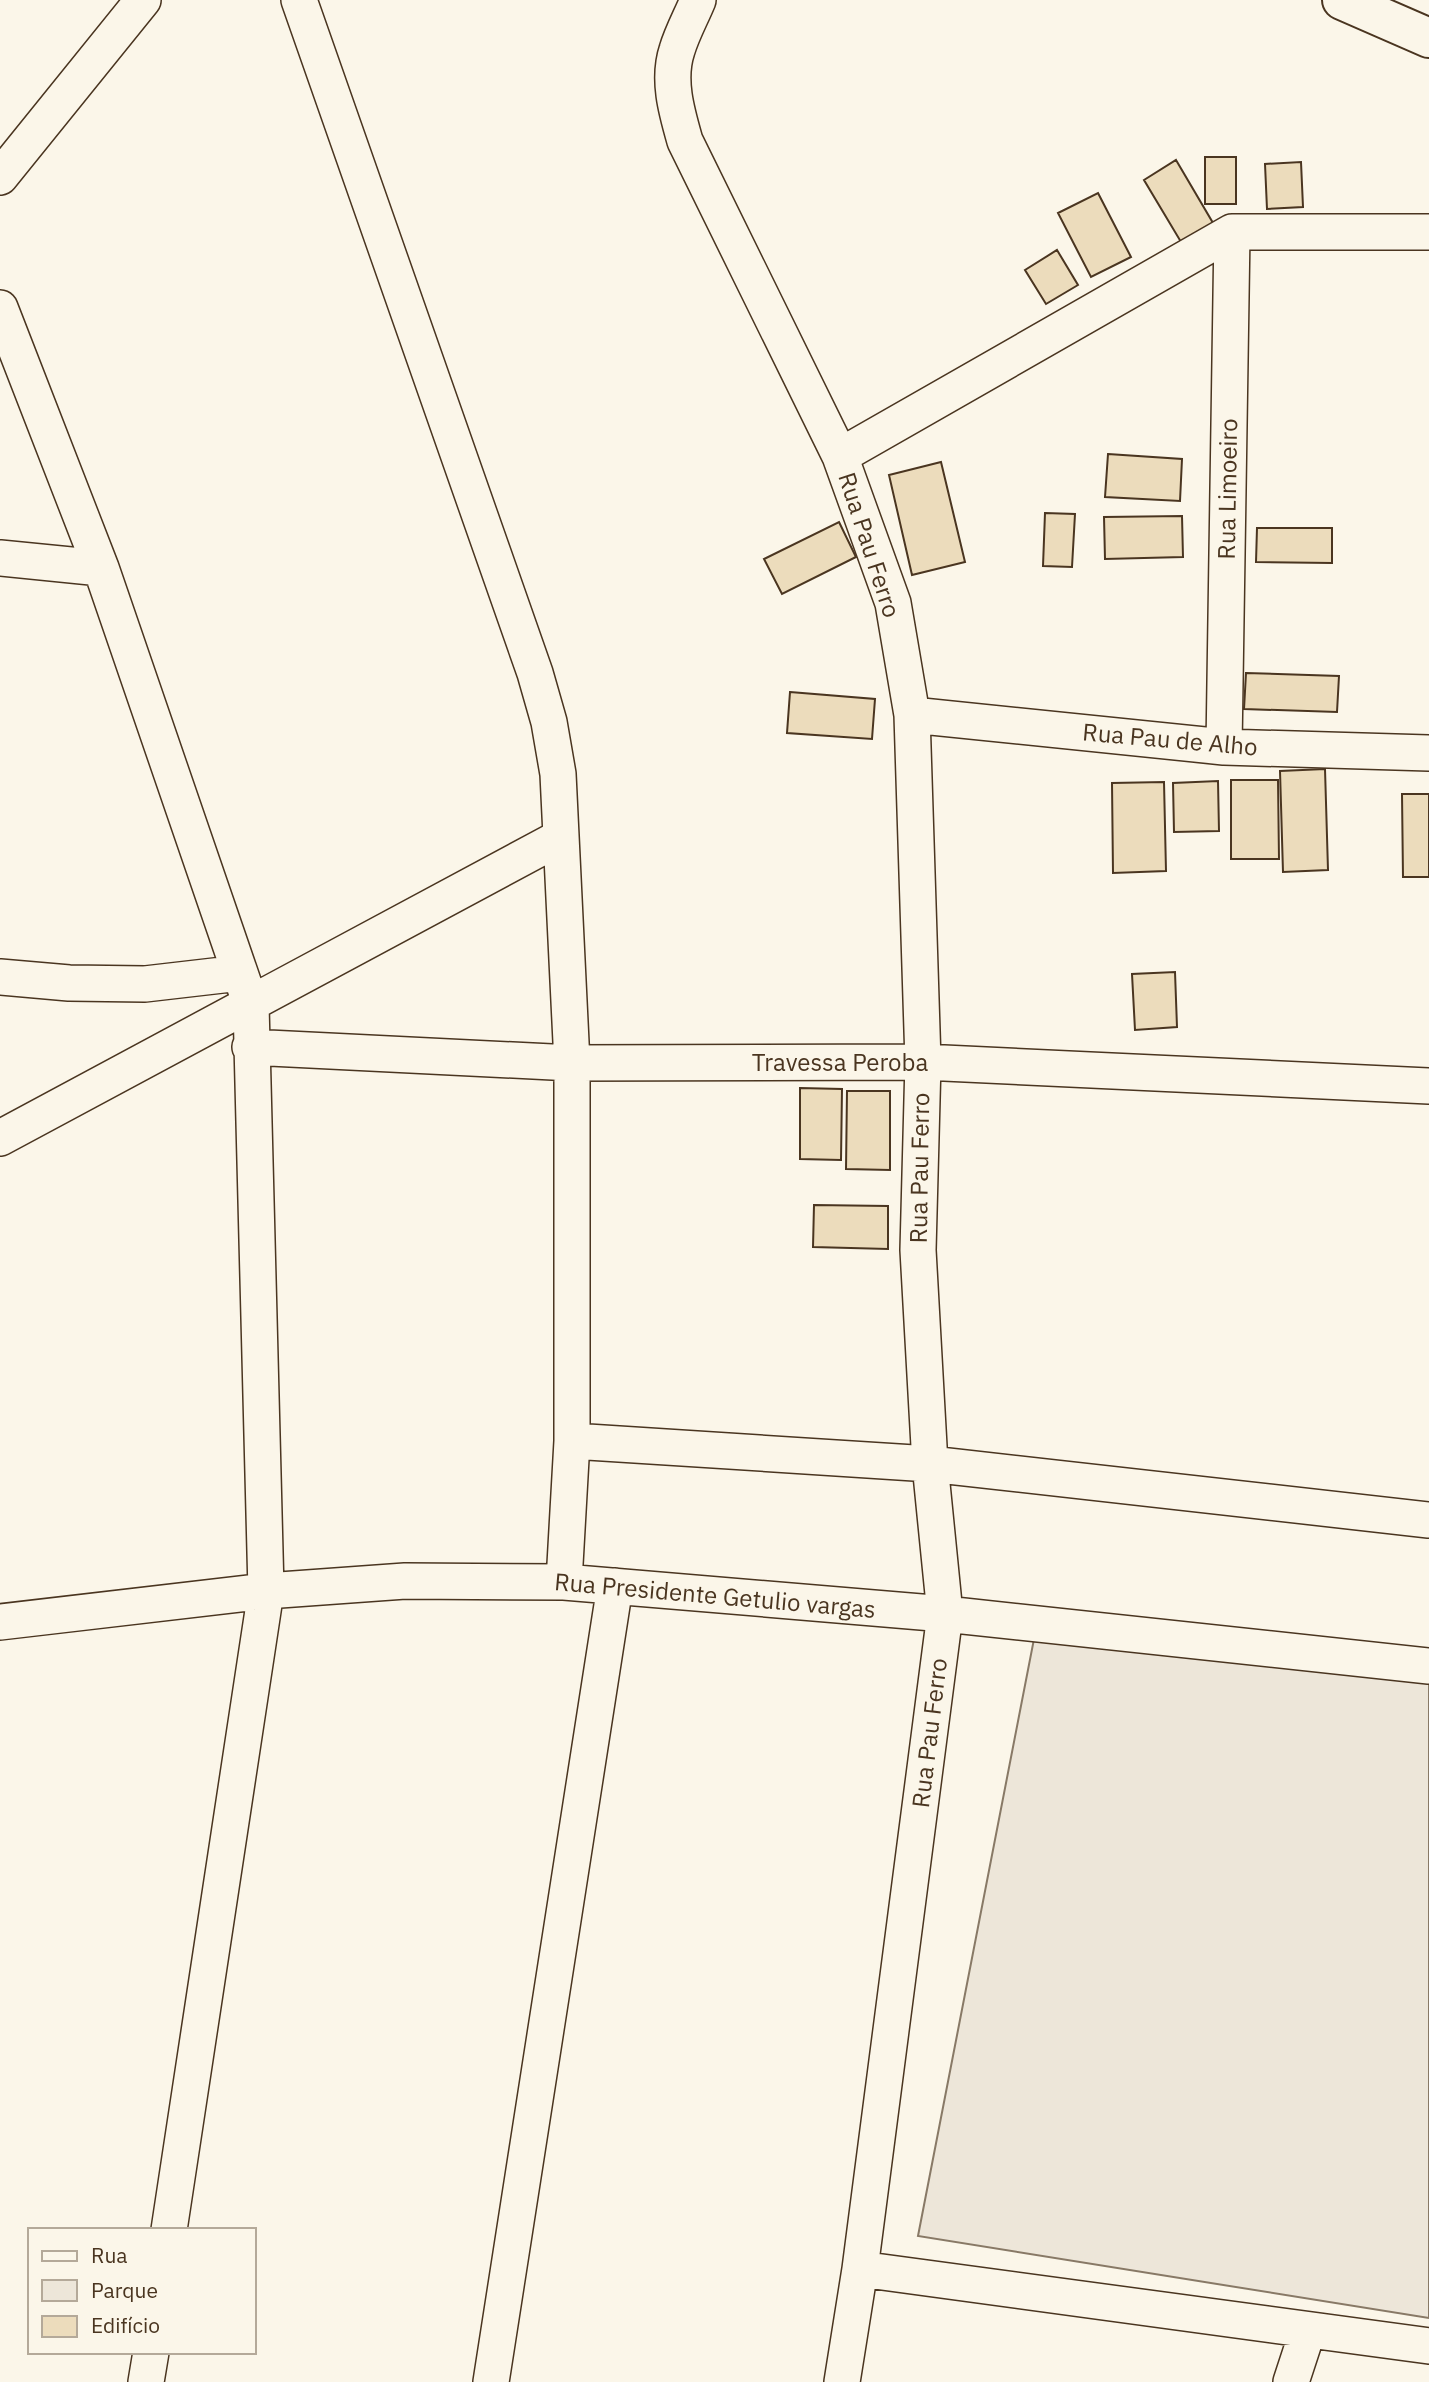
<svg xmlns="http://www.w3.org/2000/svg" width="1429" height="2382" viewBox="0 0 1429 2382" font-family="'IBM Plex Sans',sans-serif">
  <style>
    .green { fill: #ede6d9; stroke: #887966; stroke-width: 2 }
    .building { fill: #ecdcbc; stroke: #4a3520; stroke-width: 2 }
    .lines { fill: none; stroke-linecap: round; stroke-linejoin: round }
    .street-casing { stroke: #4a3520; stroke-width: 38 }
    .primary-casing { stroke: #4a3520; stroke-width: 42 }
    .street { stroke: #fbf6e9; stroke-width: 35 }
    .primary { stroke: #fbf6e9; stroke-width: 38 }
    .labels { text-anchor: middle; stroke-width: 5; stroke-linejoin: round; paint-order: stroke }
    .street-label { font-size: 24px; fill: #4a3520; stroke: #fbf6e9 }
  </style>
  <rect width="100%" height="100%" fill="#fbf6e9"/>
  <path class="green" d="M1040,1608l389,52v658l-511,-82z"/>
  <path class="building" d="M1205,157h31v47h-31z
    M1176,160l37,63 -32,19 -37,-62z
    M1301,162l2,45 -36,2 -2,-45z
    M1098,193l33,64 -40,20 -33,-64z
    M1057,250l21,35 -32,19 -21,-34z
    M1108,454l74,5 -2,42 -75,-4z
    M941,462l24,100 -53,13 -23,-100z
    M1045,513l30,1 -3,53 -29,-1z
    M1182,516l1,41 -78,2 -1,-42z
    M839,522l17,35 -74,37 -18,-35z
    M1257,528h75v35l-76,-1z
    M1246,673l93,3 -2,36 -93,-3z
    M790,692l85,7 -3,40 -85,-6z
    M1325,769l3,101 -45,2 -3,-101z
    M1231,780h47l1,79h-48z
    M1218,781l1,50 -45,1 -1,-49z
    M1164,782l2,89 -53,2 -1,-90z
    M1402,794h27v83h-26z
    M1175,972l2,55 -42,3 -3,-56z
    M800,1088l42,1 -1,71 -41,-1z
    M847,1091h43v79l-44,-1z
    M814,1205l74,1v43l-75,-2z"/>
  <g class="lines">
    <g class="street-casing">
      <path id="street" d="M299,0l236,673 14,49 9,52 14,289v378l-8,141
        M698,0c-7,17 -16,33 -21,50 -10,30 0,63 8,91l155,315 53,147 19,112 11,347 -5,188 12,214 15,150 -85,655 -18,113
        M0,177l143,-177
        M0,308l101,260 150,437 15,586 -97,639
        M840,456l392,-224h197
        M0,558l101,10
        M912,715l312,32 205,6
        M1224,747l8,-515
        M0,977l69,6 76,1 95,-11
        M250,1047l322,16 351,-1 506,24
        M0,1138l561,-301
        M572,1441l358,23 499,56
        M0,1622l266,-31 139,-10 159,1 381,32 484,52
        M860,2269l569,77
        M146,2382l5,-30
        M491,2382l124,-796
        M1291,2382l17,-52"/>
    </g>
    <g class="primary-casing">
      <path id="primary" d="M1342,0l87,38"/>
    </g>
    <use href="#street" class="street"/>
    <use href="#primary" class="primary"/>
  </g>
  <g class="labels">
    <g class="street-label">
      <text transform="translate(1228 489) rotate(-89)" y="8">Rua Limoeiro</text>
      <text transform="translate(869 545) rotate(72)" y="8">Rua Pau Ferro</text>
      <text transform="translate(1170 740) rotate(5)" y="8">Rua Pau de Alho</text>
      <text x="840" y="1071">Travessa Peroba</text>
      <text transform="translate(920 1168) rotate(-89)" y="8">Rua Pau Ferro</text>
      <text transform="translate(715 1596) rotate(5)" y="8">Rua Presidente Getulio vargas</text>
      <text transform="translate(930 1733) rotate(-83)" y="8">Rua Pau Ferro</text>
    </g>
  </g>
  <rect x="28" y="2228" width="228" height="126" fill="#fbf6e9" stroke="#b4a999" stroke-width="2"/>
  <rect x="42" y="2251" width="35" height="10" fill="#fbf6e9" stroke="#b4a999" stroke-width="2"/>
  <text x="91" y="2263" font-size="21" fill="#4a3520">Rua</text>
  <rect x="42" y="2280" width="35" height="21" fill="#ede6d9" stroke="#b4a999" stroke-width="2"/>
  <text x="91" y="2298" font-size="21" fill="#4a3520">Parque</text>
  <rect x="42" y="2316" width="35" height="21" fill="#ecdcbc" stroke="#b4a999" stroke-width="2"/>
  <text x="91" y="2333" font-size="21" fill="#4a3520">Edifício</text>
</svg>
